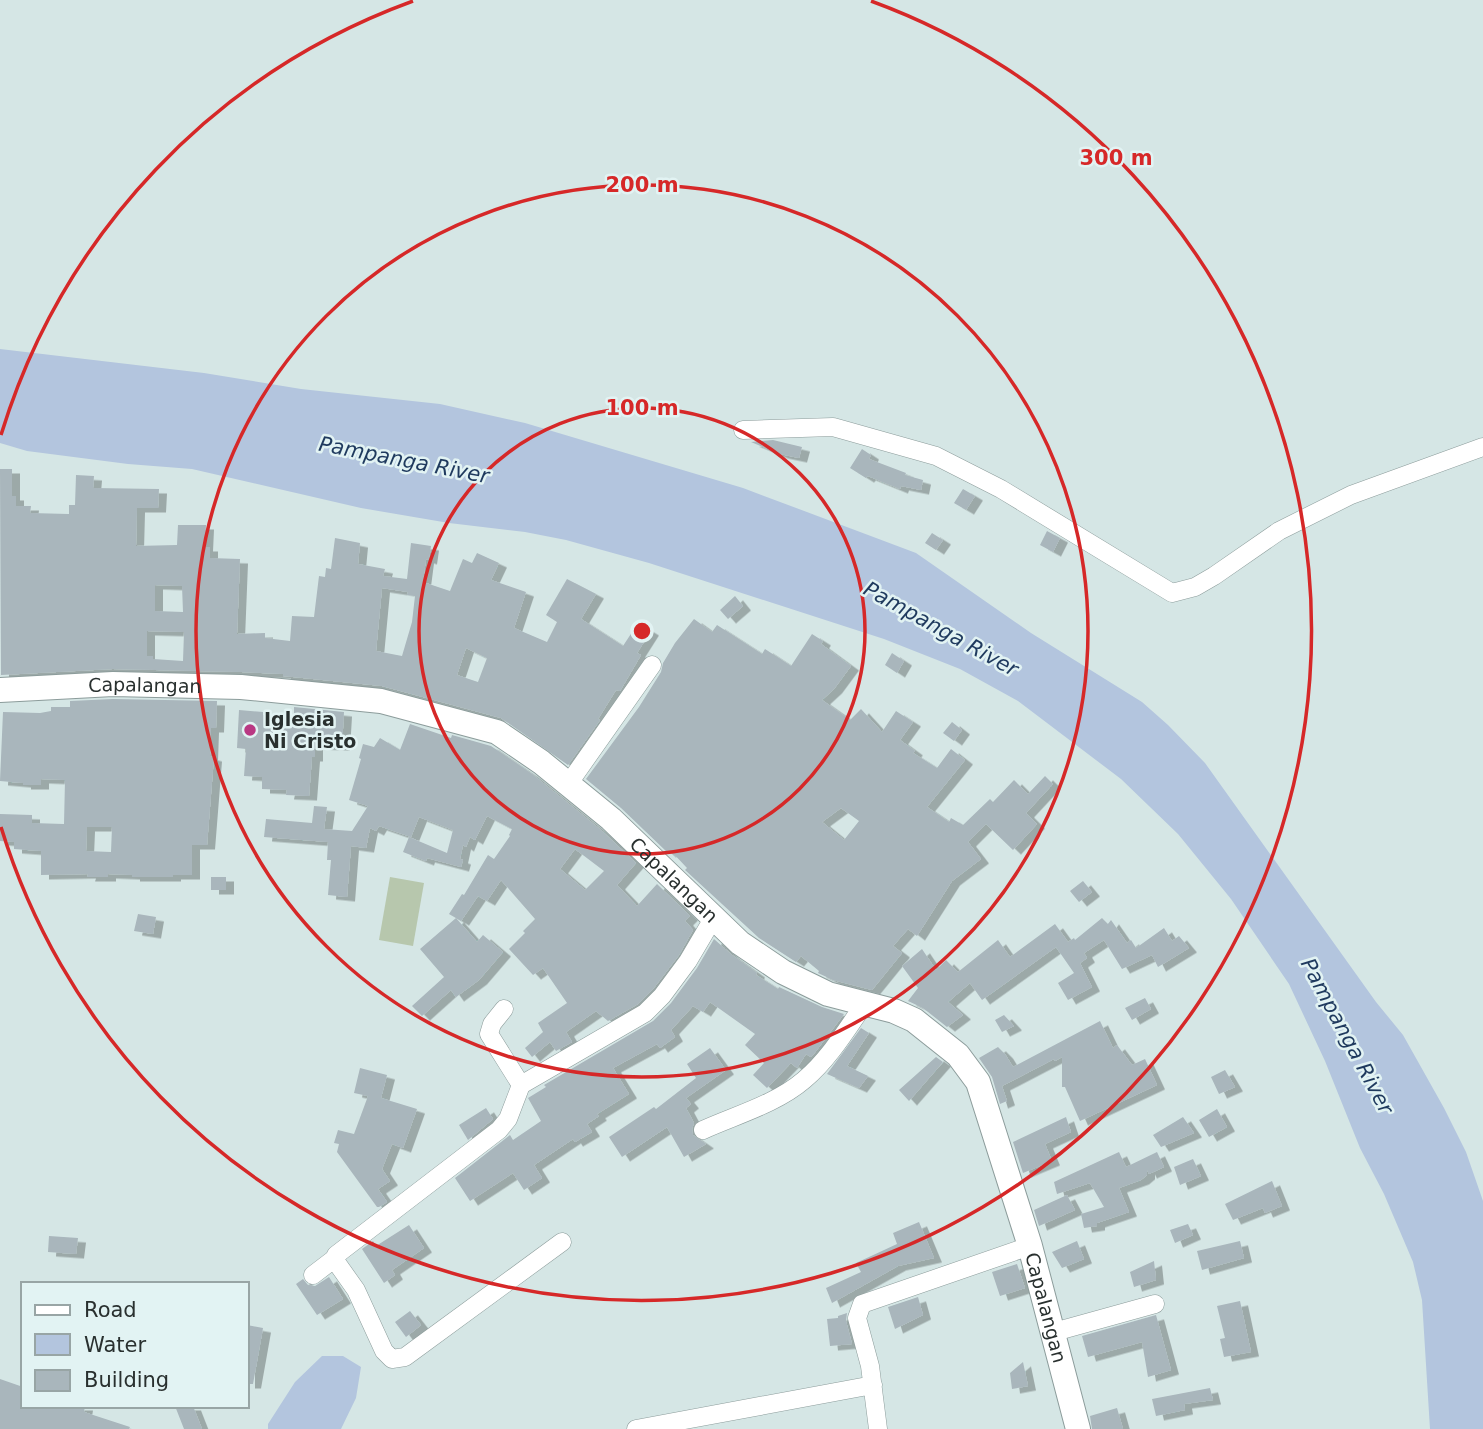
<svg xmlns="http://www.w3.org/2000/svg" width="1483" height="1429" viewBox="0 0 1483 1429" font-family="'DejaVu Sans',sans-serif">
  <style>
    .green { fill: #b7c7ad }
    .water { fill: #b3c5de }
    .building { fill: #a9b6bc; fill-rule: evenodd; filter: url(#shadow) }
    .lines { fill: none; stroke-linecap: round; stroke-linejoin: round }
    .street-casing { stroke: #8c9c9b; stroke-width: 19 }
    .secondary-casing { stroke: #8c9c9b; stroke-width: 26 }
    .street { stroke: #fff; stroke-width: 18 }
    .secondary { stroke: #fff; stroke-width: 24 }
    .ring { fill: none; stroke: #d62828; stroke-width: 3.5 }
    .poi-dot { fill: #b93883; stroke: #e2f3f3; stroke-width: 2.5 }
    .labels { text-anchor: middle; stroke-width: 5; stroke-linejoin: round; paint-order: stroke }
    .street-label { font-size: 19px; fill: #29302f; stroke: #e2f3f3 }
    .poi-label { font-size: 19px; font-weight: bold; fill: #29302f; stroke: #e2f3f3; text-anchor: start }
    .water-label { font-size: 21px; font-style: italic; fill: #1f3a5e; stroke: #e2f3f3 }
    .centre { fill: #d62828; stroke: #e2f3f3; stroke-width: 3.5 }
    .ring-label { font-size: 21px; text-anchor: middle; font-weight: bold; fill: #d62828; stroke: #e2f3f3; stroke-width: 5; stroke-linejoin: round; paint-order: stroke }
  </style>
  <defs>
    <filter id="shadow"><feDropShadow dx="8" dy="4.5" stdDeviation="0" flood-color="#0004"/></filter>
  </defs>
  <rect width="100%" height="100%" fill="#d5e6e5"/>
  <path class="green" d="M390,877l34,6 -11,63 -34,-6z"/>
  <path class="water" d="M0,349l204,24 97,16 139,15 85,19 218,65 173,65 115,80 111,69 26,23 37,38 171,239 27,33 41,73 22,44 17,49v228h-53l-8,-129 -9,-38 -29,-68 -24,-46 -35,-87 -36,-77 -58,-85 -53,-65 -57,-55 -103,-78 -58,-32 -76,-30 -235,-76 -83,-23 -41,-8 -76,-9 -88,-15 -169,-39 -64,-5 -101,-13 -27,-8z
    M322,1356h21l18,11 -5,31 -15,31h-73v-5l27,-42z"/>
  <path class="building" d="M773,440l29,7 -3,11 -19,-4 -29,-12z
    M862,449l9,6 -2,4 37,14 -1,2 18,5 -2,10 -20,-4 -1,3 -32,-13 -2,2 -16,-10z
    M0,469h12v27h4v10h15l-1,7 39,1v-9h6l1,-30 18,1 -1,12 66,1 -1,19h-21l-1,38 41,-1 1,-20h28l-1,22h5v11l30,1 -3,75 28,-1v5l25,3 2,-25 22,1 5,-41 6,1 1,-9 5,1 4,-31 25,5 -2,21 27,5 -2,7 24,3 4,-36 20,3 -2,14 -3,-1 -3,23 27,9 13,-32 9,4 5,-10 22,10 -8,17 35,12 -12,36 33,14 10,-20 -11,-7 21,-36 29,15 -15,25 42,27 15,-23 13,8 -14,22 4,2 -21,36 -4,-1 -18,29 2,1 -32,45 -67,-47 -119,-32 -99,-10v-2l-42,-2 -128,-3 -112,6zM155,585l27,1 1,26 -28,-1zM382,588l26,4 -1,3 8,1 -3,26 -10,34 -26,-5zM147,631l37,1 -1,29 -30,-2v-3h-6zM466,648l21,10 -9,24 -21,-7z
    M963,489l12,7 -9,14 -12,-7z
    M1047,531l13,7 -7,14 -13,-7z
    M932,533l11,7 -7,10 -11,-7z
    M735,596l8,10 -15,13 -8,-9z
    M694,619l18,13 5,-7 45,29 3,-5 26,17 21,-32 11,7 -2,3 30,22 -17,23 -12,11 28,20 11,-11 21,23 14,-21 17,11 -13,18 15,11 -2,2 24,15 14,-19 14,11 -38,47 22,15 2,-4 12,7 27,-26 3,3 21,-22 14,14 17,-18 8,8 -27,29 11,11 -24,26 -27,-26 -18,18 13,17 -29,22 -35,55 -9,-7 -15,17 9,7 -30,37 -39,-10 -15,-7 1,-2 -18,-15 -5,6 -37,-24 -74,-68 2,-2 -16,-17 -3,2 -47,-45 -35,-29 53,-72 22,-35 2,-9 12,-20zM841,808l18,13 -15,19 -22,-18z
    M892,653l12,8 -7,12 -12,-8z
    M113,699l104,2 -1,27h-5l-1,28 4,1 -7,88h-15v30h-19v2h-41v-2l-24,-1v3h-21l1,-3 -47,1v-24l-27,-2v-7l-14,-1v-27l32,1v8l32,1 1,-44 -24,-1v6h-18v-2l-23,-2 3,-69 37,1 11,-2v-4h19v-6zM87,827h25l-1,25 -25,-1z
    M294,707l50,5 -2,34 -27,-1v12h-3l-3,39 -23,-1 1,-5 -25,-1v-12l-18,-1 2,-27 -9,-1 2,-38 24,2v3l31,2z
    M952,722l10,8 -8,11 -11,-8z
    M410,724l41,14 1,-3 39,11 41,28 69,56 35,33 -19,22 20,21 20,-22 33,32 -5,5 8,9 -14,25 -26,34 -15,15 -30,17 -12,-10 -30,21 6,10 -16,9 -6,-9 -18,15 -7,-9 18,-16 -5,-9 29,-20 -24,-35 -10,7 -24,-26 16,-16 -2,-2 12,-12 -34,-39 -14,21 -9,-5 -17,25 -12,-7 13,-20 2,1 24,-40 6,4 16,-23 -1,-1 3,-6 -25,-13 -12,24 -5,-3 -4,10 -3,-2 -3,14 3,1 -2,7 -34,-9 -1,3 -23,-9 6,-15 38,16 6,-23 -34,-13 -8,20 -32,-11 -3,5 -6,-3 -4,20 -15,-2 -4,51 -19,-2 3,-35h-4l1,-18 -64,-5 2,-18 46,4 2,-17 13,1 -3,22 28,2 16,-25 -19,-6 12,-41 -2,-1 4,-14 11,3 6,-9 20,12zM575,849l29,22 -19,19 -25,-21z
    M211,877h15v13h-15z
    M1083,881l9,11 -13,10 -9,-11z
    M138,914l18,3 -3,17 -19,-3z
    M456,918l21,24 6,-7 20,17 -24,28 -23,17 -5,-7 -29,26 -10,-10 32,-29 -24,-28z
    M1102,918l6,6 3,-4 16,23 4,-3 5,8 28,-20 8,13 7,-5 10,12 -31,19 -6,-12 -30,14 -18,-29 -20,13 3,5 -7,5 12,24 -24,13 -10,-17 16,-10 -18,-26 -74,53 -12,-17 -22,19 15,13 -16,12 -24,-19 -15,-7 10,-13 -16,-22 20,-17 14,21 10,-10 12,12 40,-32 12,17 45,-33 13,18 6,-4 1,2z
    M714,939l18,16 25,18 -1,2 22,14 1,-2 43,20 22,7 -31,41 -2,2 -5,-3 -9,14 -6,-5 -24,25 -14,-13 11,-12 -19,-18 10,-11 -45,-32 -7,10 -10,-6 -22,24 4,7 -15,11 -3,-4 -44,24 16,26 -32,20 2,2 -12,8 5,8 -17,10 -2,-3 -39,26 8,13 -18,12 -11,-17 -43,28 -15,-23 55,-43 3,5 28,-19 -13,-23 18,-11 -2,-2 109,-64 18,-18 26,-35z
    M1145,998l6,11 -19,11 -7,-12z
    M1004,1015l10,11 -12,6 -7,-12z
    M1100,1021l13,27 4,-3 15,20 13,-6 12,26 -77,36 -15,-34h-3v-30l-7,4 -1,-2 -52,27 5,15 -7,3 -8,-27 -13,-19 19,-11 7,7 8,13z
    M861,1028l8,5 -22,33 21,10 -9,12 -32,-14z
    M710,1048l16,22 -40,28 5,6 -5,4 8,15 -2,6 1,6 13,9 -22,13 -17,-30 -45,30 -13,-20 45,-30 2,2 40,-31 -9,-14z
    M936,1057l7,5 -34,39 -10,-11z
    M360,1068l27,7 -6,23 36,11 -14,39 -11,-4 -10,25 8,12 -12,8 9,13 -8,5h-2l-40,-55 2,-8 -5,-1 4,-13 16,4 14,-38 -14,-3z
    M1225,1070l10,17 -16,7 -8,-17z
    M486,1108l7,11 -25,21 -9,-15z
    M1217,1109l10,18 -18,10 -10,-17z
    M1066,1117l5,15 -26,12 7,17 -29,12 -10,-31z
    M1183,1117l11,16 -33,14 -8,-12z
    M1119,1152l7,15 31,-15 7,15 -15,7 -2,-4v5l-6,5 -22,8 10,24 -32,11v3l-13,2 -3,-14 23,-7 -14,-24 -33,11 -3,-12z
    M1193,1159l8,17 -21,9 -6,-18z
    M1272,1181l10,25 -17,7 -2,-5 -30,12 -8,-16z
    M1067,1195l8,15 -36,16 -5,-16z
    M919,1222l15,36 -36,8 -66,37 -6,-15 35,-16 -5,-9 41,-19 -4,-11z
    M1188,1224l5,11 -18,8 -5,-13z
    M409,1225l15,23 -32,22 3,5 -11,8 -22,-34 11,-8 3,5z
    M49,1236l29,2 -2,16 -28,-2z
    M1077,1241l7,18 -22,9 -10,-16z
    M1240,1241l4,17 -42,12 -5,-19z
    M1154,1261l2,19 -22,7 -4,-15z
    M1017,1264l8,24 -25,8 -8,-24z
    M329,1277l14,22 -26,16 -21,-31 7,-5 5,6 7,1z
    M918,1297l5,18 -28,14 -7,-22z
    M1240,1301l11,51 -27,5 -4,-18 5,-1 -8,-32z
    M410,1311l11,14 -15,12 -11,-15z
    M847,1313l-1,8 6,23 -22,2 -3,-27 11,-1v-2z
    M1156,1315l15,55 -23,7 -6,-35 -54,15 -6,-21z
    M247,1325l16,3 -10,56h-6z
    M1023,1362l5,24 -16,3 -2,-16z
    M0,1379l23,8v19h62l-1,6 46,15 -1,2h-129z
    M1210,1388l3,12 -29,4 1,6 -29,6 -4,-17z
    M175,1406h18l9,23h-18z
    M1117,1408l6,21h-31l-2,-13z"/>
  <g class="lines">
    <g class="street-casing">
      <path id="street" d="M743,430l90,-3 103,29 65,33 171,104 23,-6 19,-11 65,-45 72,-36 132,-48
        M569,783l83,-118
        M504,1009l-12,15 -3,10 32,51
        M703,1130c33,-15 73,-26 101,-50 25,-21 43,-51 61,-77
        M562,1242l-157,115 -13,2 -8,-8 -28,-61 -22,-31 2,-4 163,-125 9,-11 13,-34 124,-72 17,-17 26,-35 26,-44
        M313,1275l21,-16
        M1054,1332l101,-28
        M636,1429l237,-44
        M878,1429l-8,-63 -13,-48 5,-14 168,-58"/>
    </g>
    <g class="secondary-casing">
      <g id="secondary">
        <path id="s1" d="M0,690l113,-6 128,3 140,14 116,31 44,30 70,57 129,124 43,29 45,22 66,17 20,9 44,35 20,27 52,164 48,183"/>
      </g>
    </g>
    <use href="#street" class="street"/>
    <use href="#secondary" class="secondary"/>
  </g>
  <g class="ring">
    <circle cx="642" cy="631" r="223"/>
    <circle cx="642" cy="631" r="446"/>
    <path d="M1 435A670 670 0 0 1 413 1M871 1A670 670 0 1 1 1 827"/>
  </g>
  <circle class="poi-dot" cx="250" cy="730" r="7"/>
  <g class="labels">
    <g class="street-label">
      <text dy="7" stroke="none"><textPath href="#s1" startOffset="145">Capalangan</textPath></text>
      <text dy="7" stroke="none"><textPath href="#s1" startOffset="733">Capalangan</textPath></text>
      <text dy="7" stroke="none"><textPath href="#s1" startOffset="1342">Capalangan</textPath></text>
    </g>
    <g class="poi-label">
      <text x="264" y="726">Iglesia<tspan x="264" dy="22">Ni Cristo</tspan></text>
    </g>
    <g class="water-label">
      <text transform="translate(404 460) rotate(11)" y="7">Pampanga River</text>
      <text transform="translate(941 629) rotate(29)" y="7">Pampanga River</text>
      <text transform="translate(1347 1036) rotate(62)" y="7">Pampanga River</text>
    </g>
  </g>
  <circle cx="642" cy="631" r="10" class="centre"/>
  <g class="ring-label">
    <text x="1116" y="165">300 m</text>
    <text x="642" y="192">200 m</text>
    <text x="642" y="415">100 m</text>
  </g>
  <rect x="21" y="1282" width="228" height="126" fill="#e2f3f3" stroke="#98a5a5" stroke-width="2"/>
  <rect x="35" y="1305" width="35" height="10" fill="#ffffff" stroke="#98a5a5" stroke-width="2"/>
  <text x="84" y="1317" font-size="21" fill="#29302f">Road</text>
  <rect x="35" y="1334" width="35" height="21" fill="#b3c5de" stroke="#98a5a5" stroke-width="2"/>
  <text x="84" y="1352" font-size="21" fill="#29302f">Water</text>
  <rect x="35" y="1370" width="35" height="21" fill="#a9b6bc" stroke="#98a5a5" stroke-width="2"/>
  <text x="84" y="1387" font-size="21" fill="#29302f">Building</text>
</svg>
